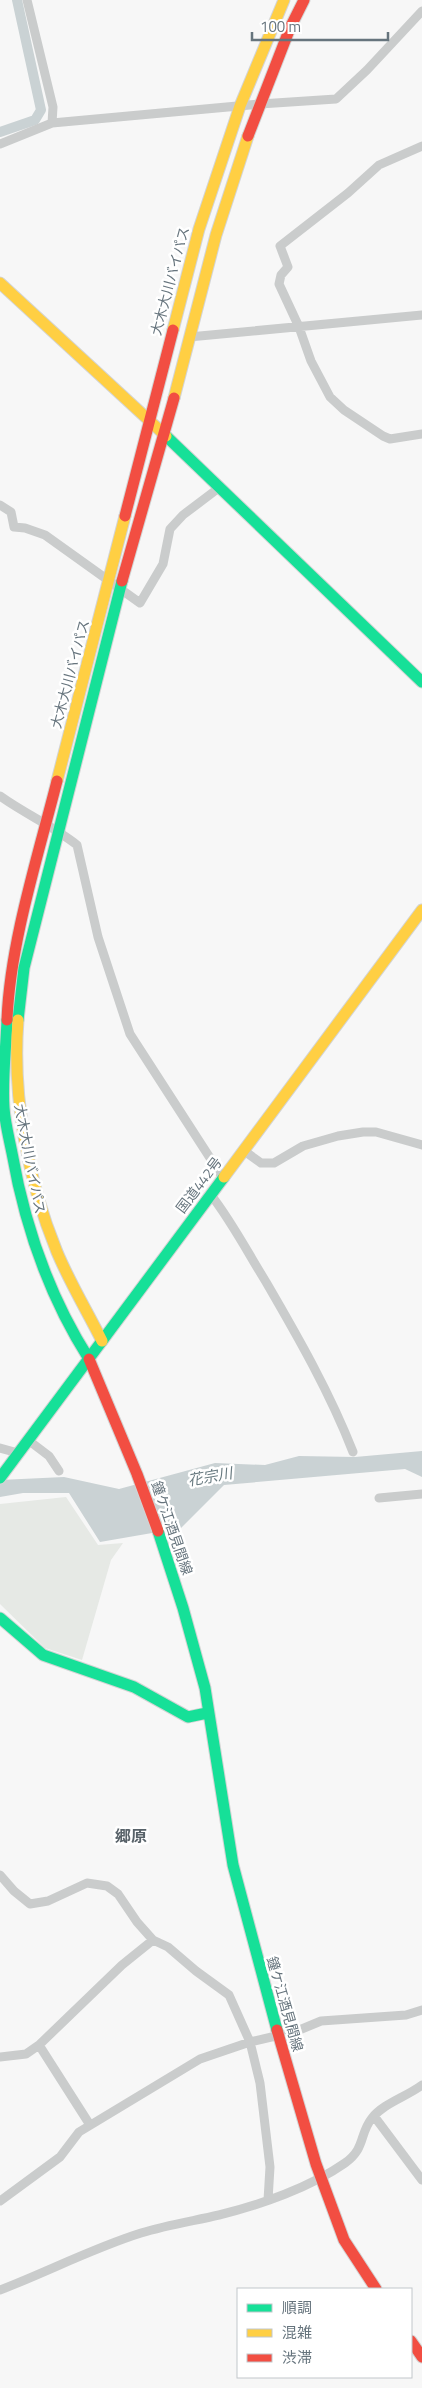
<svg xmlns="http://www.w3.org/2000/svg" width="422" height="2388" viewBox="0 0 422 2388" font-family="'Titillium Web','Noto Sans JP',sans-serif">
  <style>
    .green { fill: #e6e9e5 }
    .water { fill: #cad2d4 }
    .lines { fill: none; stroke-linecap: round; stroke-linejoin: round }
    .canal { stroke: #cad2d4; stroke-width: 10 }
    .fast-casing { stroke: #d3d4d4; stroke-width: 13 }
    .slow-casing { stroke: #d3d4d4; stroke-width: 13 }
    .jam-casing { stroke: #d3d4d4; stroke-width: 13 }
    .street { stroke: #cacccc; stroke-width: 9 }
    .fast { stroke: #16e098; stroke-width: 11 }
    .slow { stroke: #ffcf43; stroke-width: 11 }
    .jam { stroke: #f24e42; stroke-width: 11 }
    .labels { text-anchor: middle; stroke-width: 5; stroke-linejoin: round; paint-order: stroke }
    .street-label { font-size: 14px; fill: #66747d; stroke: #fff }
    .water-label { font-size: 15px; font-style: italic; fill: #67797f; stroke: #fff }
    .quarter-label { font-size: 16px; font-weight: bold; fill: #586269; stroke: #fff }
  </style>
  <rect width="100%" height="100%" fill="#f7f7f7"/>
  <path class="green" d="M66,1497l32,48 25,-2 -12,17 -29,100 -37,-12 -45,-44v-100z"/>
  <path class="water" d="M422,1451v26l-17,-8 -181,16 -43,43 -81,14 -31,-49h-46l-23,4v-17l64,-3 55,12 96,-26 50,2 34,-9 56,1z"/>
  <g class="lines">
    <path class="canal" d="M0,132l35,-12 6,-10 -24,-110"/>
    <g class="fast-casing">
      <path id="fast" d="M166,436l256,246
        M7,1020c-1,29 -5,60 -3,88 1,15 5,30 8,45 13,74 37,143 77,206
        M18,1020l6,-52 98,-387
        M0,1478l224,-301
        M158,1531l25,77 22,80 28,177 44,165
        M0,1618l43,37 91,32 54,30 19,-4"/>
    </g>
    <g class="slow-casing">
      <path id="slow" d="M0,283l166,153
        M173,330l26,-101 41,-123 44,-106
        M174,398l42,-163 32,-99
        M57,781l68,-265
        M18,1020c-6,77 10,161 39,232 13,31 30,59 45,89
        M224,1177l198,-267"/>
    </g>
    <g class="jam-casing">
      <path id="jam" d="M248,136l42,-108 14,-28
        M125,516l48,-186
        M122,581l52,-183
        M7,1020c3,-77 31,-164 50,-239
        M89,1359l48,115 21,57
        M277,2030l39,134 28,76 32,49
        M411,2341l11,16"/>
    </g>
    <path class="street" d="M27,0l26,107 -1,16
      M0,144l52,-21 208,-19 76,-5 31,-29 55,-59
      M422,146l-43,19 -31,28 -68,53 8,21 -7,8 -2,9 20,43 12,34 19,36 14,13 39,26 7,3 32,-5
      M189,337l233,-22
      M0,505l11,7 3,15 11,1 20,7 95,68 23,-39 7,-35 13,-14 37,-28
      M0,796c25,18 53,30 77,49l21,92 32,97 93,144
      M243,1150l18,13h13l29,-17 35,-10 25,-4h13l46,13
      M211,1195c21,27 37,58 55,87 32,55 64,111 87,170
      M28,1440l21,16 10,15
      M0,1448l18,5
      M379,1498l43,-4
      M0,1875l14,16 16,13 18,-3 39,-18 20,3 11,8 19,28 16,18 15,7 28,24 33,24 21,47 10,41 10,84 -2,33
      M39,2045l51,80
      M0,2057l26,-3 13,-9 83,-80 31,-25
      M374,2116l48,64
      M0,2201l60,-44 19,-25 121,-73 50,-17 47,-11 24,-10 85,-6 16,-5
      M0,2290c47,-18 93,-42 141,-57 26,-8 52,-12 78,-18 41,-10 92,-28 126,-52 21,-15 14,-29 27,-45 12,-15 34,-21 50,-33"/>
    <use href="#fast" class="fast"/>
    <use href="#slow" class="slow"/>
    <use href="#jam" class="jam"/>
  </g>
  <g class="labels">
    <g class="street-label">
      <text transform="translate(170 281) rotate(-75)" y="5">大木大川バイパス</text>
      <text transform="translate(70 674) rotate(-75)" y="5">大木大川バイパス</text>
      <text transform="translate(30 1159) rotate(79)" y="5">大木大川バイパス</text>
      <text transform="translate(199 1185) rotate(-53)" y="5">国道442号</text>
      <text transform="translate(172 1528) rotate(71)" y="5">鐘ケ江酒見間線</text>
      <text transform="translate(285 2004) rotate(74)" y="5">鐘ケ江酒見間線</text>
    </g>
    <g class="water-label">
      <text transform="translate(210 1477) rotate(-10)" y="5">花宗川</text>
    </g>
    <g class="quarter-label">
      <text x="131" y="1842">郷原</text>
    </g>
  </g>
  <rect x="237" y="2288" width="175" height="90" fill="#ffffff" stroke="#c2c7cb"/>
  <rect x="247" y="2304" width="25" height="8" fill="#16e098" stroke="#c2c7cb"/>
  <text x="282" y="2313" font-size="15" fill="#66747d">順調</text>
  <rect x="247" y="2329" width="25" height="8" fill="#ffcf43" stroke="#c2c7cb"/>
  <text x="282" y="2338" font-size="15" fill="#66747d">混雑</text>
  <rect x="247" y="2354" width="25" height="8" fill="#f24e42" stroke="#c2c7cb"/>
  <text x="282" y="2363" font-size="15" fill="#66747d">渋滞</text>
  <path d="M252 32v8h136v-8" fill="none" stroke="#66747d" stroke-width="2.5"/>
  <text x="260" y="32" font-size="15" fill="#66747d" stroke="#ffffff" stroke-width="4" paint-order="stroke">100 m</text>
</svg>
